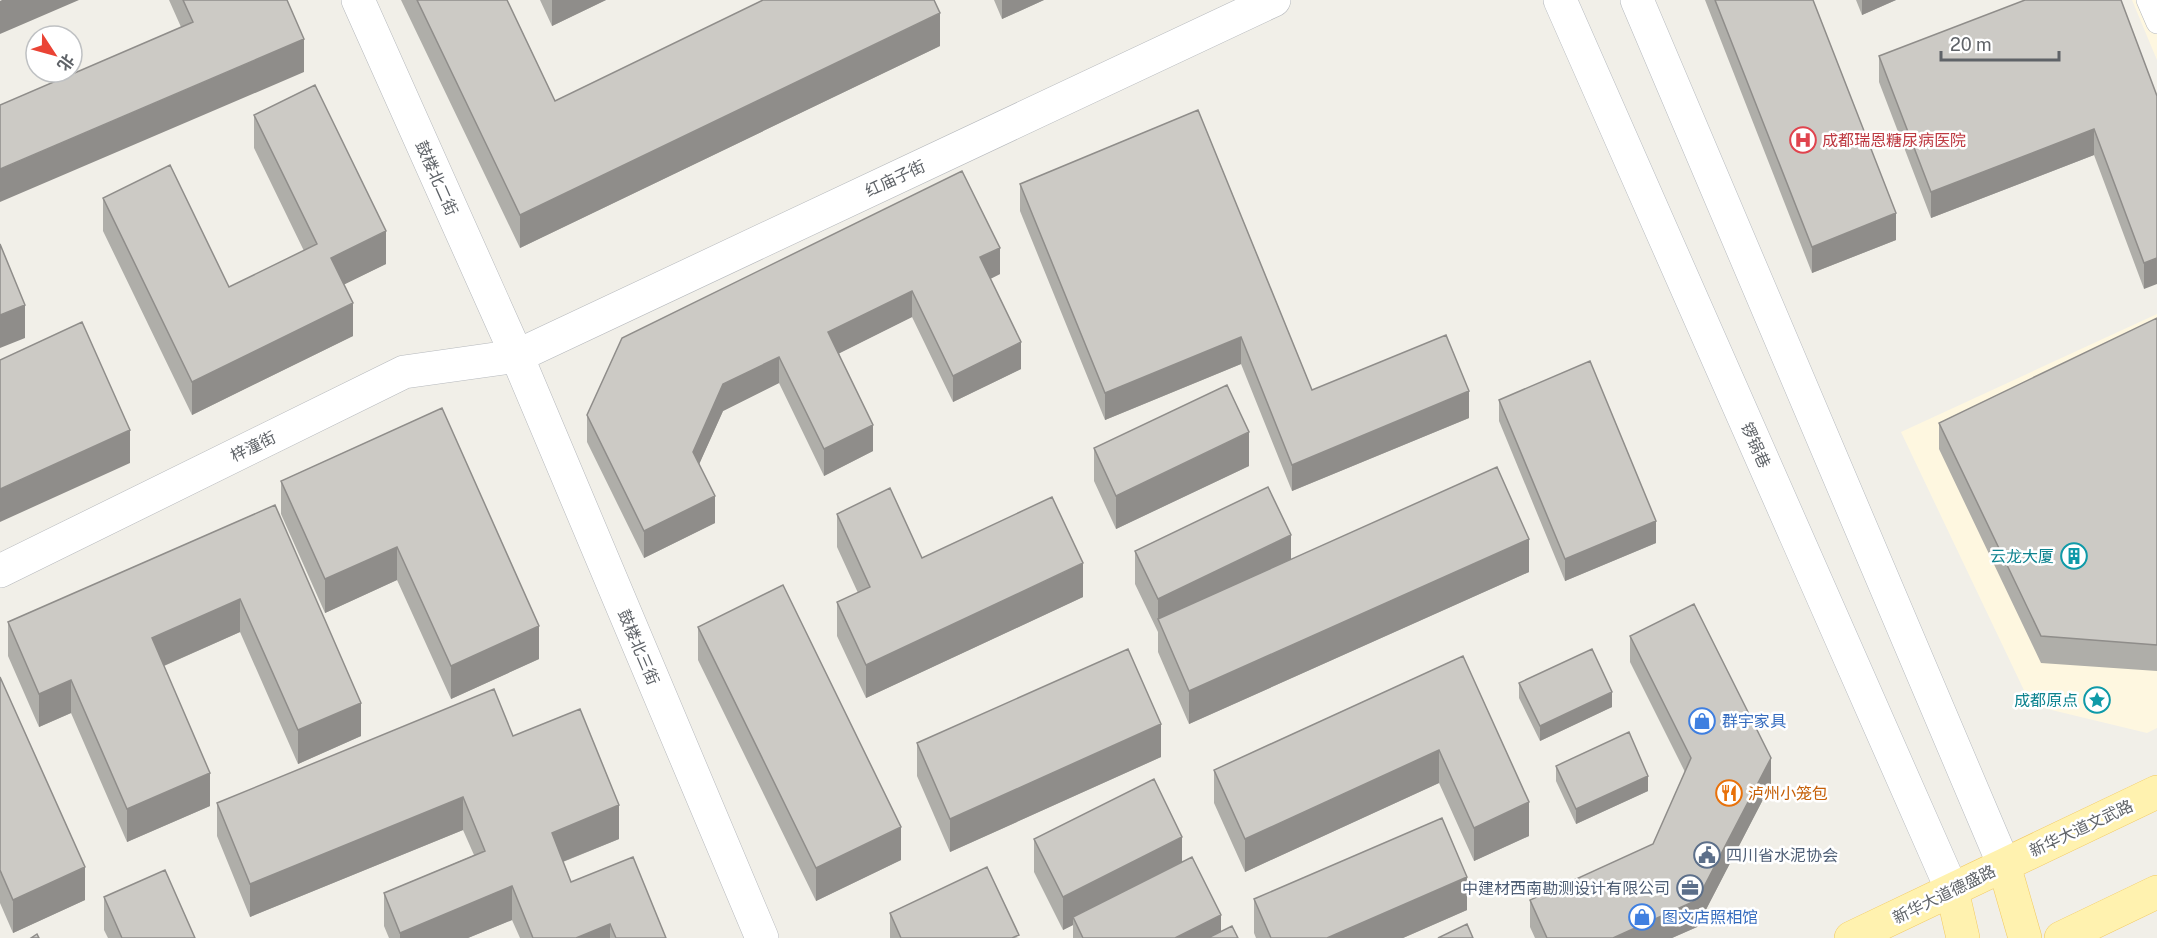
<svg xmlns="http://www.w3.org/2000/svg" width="2157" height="938" viewBox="0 0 2157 938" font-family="'Public Sans','Noto Sans SC',sans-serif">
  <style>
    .commercial { fill: #fef7e0 }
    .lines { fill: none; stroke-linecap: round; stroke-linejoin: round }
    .lane-casing { stroke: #b5b8bc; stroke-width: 22 }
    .street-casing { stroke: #b5b8bc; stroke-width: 34 }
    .secondary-casing { stroke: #b6babf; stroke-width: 34 }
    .primary-casing { stroke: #f2c960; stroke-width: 34 }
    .lane { stroke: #fff; stroke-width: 21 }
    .street { stroke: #fff; stroke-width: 33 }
    .secondary { stroke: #fff; stroke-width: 33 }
    .primary { stroke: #fff2af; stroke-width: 33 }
    .wall { fill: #afaea9 }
    .shaded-wall { fill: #8f8d8a }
    .building { fill: #cccac5; stroke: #8f8d8a; stroke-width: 1.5 }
    .labels { text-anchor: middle; stroke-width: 5; stroke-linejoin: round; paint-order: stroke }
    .health-label { font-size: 16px; fill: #be3a42; stroke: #fff; text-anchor: start }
    .street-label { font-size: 16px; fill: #5f6368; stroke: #fff }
    .culture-label { font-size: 16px; fill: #0d838f; stroke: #fff; text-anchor: end }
    .shop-label { font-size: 16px; fill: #366cbe; stroke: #fff; text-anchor: start }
    .food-label { font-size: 16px; fill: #c56008; stroke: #fff; text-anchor: start }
    .service-label { font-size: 16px; fill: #4e5e75; stroke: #fff; text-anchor: start }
  </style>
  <rect width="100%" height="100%" fill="#f1efe8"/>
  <path class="commercial" d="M2132,0h25v60z
    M2157,314v414l-10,5 -116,-28 -130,-273z"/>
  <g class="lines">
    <g class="lane-casing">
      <path id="lane" d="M2147,0l10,23"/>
    </g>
    <g class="street-casing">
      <path id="street" d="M358,0l159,356 245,582
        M0,571l404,-199 113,-16 757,-356"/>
    </g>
    <g class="secondary-casing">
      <path id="secondary" d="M1560,0l392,890
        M1637,0l367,865"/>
    </g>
    <g class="primary-casing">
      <path id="primary" d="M2004,865l21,73
        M1952,890l11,48
        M1851,938l306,-146
        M2061,938l96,-46"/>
    </g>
    <use href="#lane" class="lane"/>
    <use href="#street" class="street"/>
    <use href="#secondary" class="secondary"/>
    <use href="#primary" class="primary"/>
  </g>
  <path class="wall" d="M169,0h118l17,72 -123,-45z
    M401,0h106l48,101 385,-55 -420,202z
    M540,0h66l-54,26z
    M994,0h50l-42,19z
    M1705,0h108l83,240 -84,33z
    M1856,0h40l-34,15z
    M1879,56l278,40 -13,193 -50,-134 -163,63 -52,-136z
    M1198,110l114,280 157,28 -177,73 -51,-127 -136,56 -85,-209v-27z
    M254,115l132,149 -42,20 9,52 -161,79 -89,-184v-33l126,89 75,-36 -50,-103z
    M1000,274l-10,5 31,90 -68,33 -41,-85 -73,36 34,98 -49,25 -45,-93 -56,28 -24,53 16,59 -71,35 -57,-116v-27l35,-77z
    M2157,318v353l-116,-8 -102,-214v-26z
    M1499,400l157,143 -91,38 -66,-160z
    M442,408l97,251 -88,40 -54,-119 -72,33 -44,-99v-33z
    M1094,448l155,18 -133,63 -22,-48z
    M275,505l86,231 -63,28 -58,-132 -76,34 46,140 -83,36 -56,-129 -32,14 -31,-71v-34z
    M837,514l85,44 161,39 -217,101 -29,-62v-34l21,-9 -21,-46z
    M1135,551l156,8 238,13 -340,152 -31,-72v-20l-23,-48z
    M698,627l203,233 -85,41 -118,-241z
    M1630,636l141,148 -74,143 -25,11h-137l-5,-11v-27l123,-56 32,-72 -55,-110z
    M1463,656l66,180 -55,25 -35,-78 -194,89 -31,-69v-33z
    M0,677l85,223 -72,33 -13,-30z
    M1519,683l93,24 -72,34 -21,-43z
    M513,736l106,103 -56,23 8,20 95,56h-146l-8,-18 -44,18h-79l-5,-12v-33l90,-38 -11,-25 -213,87 -33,-81v-33z
    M917,743l244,14 -211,95 -33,-76z
    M1556,766l92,25 -72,33 -20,-43z
    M1034,839l148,23 39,70 17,6h-165v-13l-10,5 -29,-58z
    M104,897l91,41h-87l-4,-8z
    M1254,899l213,11 -64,28h-147l-2,-5z
    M890,913l129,25h-129z"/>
  <path class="shaded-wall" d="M2,0h77l-79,34v-33z
    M552,0h54l-54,26z
    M1002,0h42l-42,19z
    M1862,0h34l-34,15z
    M940,13v33l-420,202v-33z
    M304,39v33l-304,130v-33z
    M2094,129v26l-163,63v-26z
    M1896,213v27l-84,33v-26z
    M386,231v33l-55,27v-33z
    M1000,248v26l-20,10v-27z
    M2157,258v26l-13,5v-26z
    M912,291v26l-84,42v-27z
    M353,303v33l-161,79v-33z
    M25,305v33l-25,10v-33z
    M1241,337v27l-136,56v-27z
    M1021,342v27l-68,33v-26z
    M779,357v26l-56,28 -30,67v-26l30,-68z
    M1469,391v27l-177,73v-26z
    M873,425v26l-49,25v-27z
    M130,430v33l-130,59v-33z
    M1249,432v34l-133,63v-33z
    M715,496v27l-71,35v-27z
    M1656,521v22l-91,38v-22z
    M1291,535v34l-133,50v-20z
    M1529,539v33l-340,152v-33z
    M397,547v33l-72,33v-34z
    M1083,563v34l-217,101v-33z
    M240,599v33l-88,39v-33z
    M539,626v33l-88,40v-33z
    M71,680v33l-32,14v-33z
    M1612,692v15l-72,34v-15z
    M361,703v33l-63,28v-34z
    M1161,724v33l-211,95v-33z
    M1439,750v33l-194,89v-33z
    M1771,758v26l-74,143 -25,11h-59z
    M210,773v33l-83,36v-33z
    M1648,776v15l-72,33v-15z
    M463,797v33l-213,87v-33z
    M1529,802v34l-55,25v-33z
    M619,805v34l-67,27v-33z
    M901,827v33l-85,41v-33z
    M1182,837v33l-109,47v8l-10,5v-33z
    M85,867v33l-72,33v-33z
    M1467,877v33l-64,28h-76z
    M512,886v34l-44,18h-68v-5z
    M1221,915v23h-46z
    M610,924v14h-34z"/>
  <path class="building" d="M183,0h104l17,39 -304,130v-64l193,-83z
    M417,0h90l48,101 208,-101h171l6,13 -420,202z
    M1715,0h98l83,213 -84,34z
    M2025,0h96l36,96v162l-13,5 -50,-134 -163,63 -52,-136z
    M315,85l71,146 -55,27 22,45 -161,79 -89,-184 67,-33 59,122 88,-43 -63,-129z
    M1198,110l114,280 134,-55 23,56 -177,74 -51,-128 -136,56 -85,-209z
    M962,171l38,77 -20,9 41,85 -68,34 -41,-85 -84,41 45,93 -49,24 -45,-92 -56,27 -30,68 22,44 -71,35 -57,-116 35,-77z
    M0,244l25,61 -25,10z
    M2157,318v327l-116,-9 -102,-213z
    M82,322l48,108 -130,59v-129z
    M1590,361l66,160 -91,38 -66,-159z
    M1227,385l22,47 -133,64 -22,-48z
    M442,408l97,218 -88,40 -54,-119 -72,32 -44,-98z
    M1497,467l32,72 -340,152 -31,-72z
    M1268,487l23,48 -133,64 -23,-48z
    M890,488l32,70 130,-61 31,66 -217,102 -29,-63 33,-15 -33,-73z
    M275,505l86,198 -63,27 -58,-131 -88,39 58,135 -83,36 -56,-129 -32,14 -31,-72z
    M783,585l118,242 -85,41 -118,-241z
    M1694,604l77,154 -74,142 -84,38h-66l-17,-38 123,-56 38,-86 -61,-122z
    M1128,649l33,75 -211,95 -33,-76z
    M1592,649l20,43 -72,34 -21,-43z
    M1463,656l66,146 -55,26 -35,-78 -194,89 -31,-69z
    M0,677l85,190 -72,33 -13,-30z
    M494,689l19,47 67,-27 39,96 -67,28 19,49 62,-25 33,81h-50l-6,-14 -34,14h-43l-21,-52 -112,47 -16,-40 101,-42 -22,-54 -213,87 -33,-81z
    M1629,732l19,44 -72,33 -20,-43z
    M1154,779l28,58 -119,60 -29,-58z
    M1442,818l25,59 -140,61h-56l-17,-39z
    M1192,857l29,58 -46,23h-92l-10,-21z
    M987,867l32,68 -7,3h-111l-11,-25z
    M165,870l30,68h-73l-18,-41z
    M1467,924l6,14h-35z
    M1232,926l6,12h-30z
    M37,934l2,4h-8z"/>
  <defs>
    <g id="hospital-ring" transform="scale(1.35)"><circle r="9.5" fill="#fff" stroke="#e0444e" stroke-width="1.5"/><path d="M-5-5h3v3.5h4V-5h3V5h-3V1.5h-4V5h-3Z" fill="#e0444e"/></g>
    <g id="building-ring" transform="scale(1.35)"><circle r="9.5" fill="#fff" stroke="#0f9aa8" stroke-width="1.5"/><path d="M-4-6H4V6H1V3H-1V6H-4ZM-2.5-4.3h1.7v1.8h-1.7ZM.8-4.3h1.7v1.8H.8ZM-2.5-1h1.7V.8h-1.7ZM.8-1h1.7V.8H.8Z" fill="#0f9aa8"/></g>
    <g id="sight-ring" transform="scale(1.35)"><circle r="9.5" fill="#fff" stroke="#0f9aa8" stroke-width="1.5"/><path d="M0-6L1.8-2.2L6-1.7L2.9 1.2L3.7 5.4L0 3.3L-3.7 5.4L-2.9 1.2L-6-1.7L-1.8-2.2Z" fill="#0f9aa8"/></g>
    <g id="shop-ring" transform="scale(1.35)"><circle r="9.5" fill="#fff" stroke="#3f7fe0" stroke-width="1.5"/><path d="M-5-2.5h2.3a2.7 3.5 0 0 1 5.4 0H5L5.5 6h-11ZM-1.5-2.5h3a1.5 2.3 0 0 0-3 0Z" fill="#3f7fe0"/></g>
    <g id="restaurant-ring" transform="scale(1.35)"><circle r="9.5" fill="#fff" stroke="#e8710a" stroke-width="1.5"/><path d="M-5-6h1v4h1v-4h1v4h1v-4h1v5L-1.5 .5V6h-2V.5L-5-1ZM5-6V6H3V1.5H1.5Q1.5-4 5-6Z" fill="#e8710a"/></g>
    <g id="civic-ring" transform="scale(1.35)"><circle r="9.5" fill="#fff" stroke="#5c6f8a" stroke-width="1.5"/><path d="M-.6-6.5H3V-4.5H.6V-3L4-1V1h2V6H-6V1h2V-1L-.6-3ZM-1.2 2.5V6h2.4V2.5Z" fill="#5c6f8a"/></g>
    <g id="office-ring" transform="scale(1.35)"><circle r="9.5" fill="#fff" stroke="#5c6f8a" stroke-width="1.5"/><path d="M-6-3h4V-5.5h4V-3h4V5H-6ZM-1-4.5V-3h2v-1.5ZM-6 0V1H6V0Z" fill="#5c6f8a"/></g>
  </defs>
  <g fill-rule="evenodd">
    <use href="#hospital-ring" x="1803" y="140"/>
    <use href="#building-ring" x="2074" y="556"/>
    <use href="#sight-ring" x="2097" y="700"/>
    <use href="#shop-ring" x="1702" y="721"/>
    <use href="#restaurant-ring" x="1729" y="793"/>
    <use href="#civic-ring" x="1707" y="855"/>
    <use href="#office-ring" x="1690" y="888"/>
    <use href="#shop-ring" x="1642" y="917"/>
  </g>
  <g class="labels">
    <g class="health-label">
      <text x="1822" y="146">成都瑞恩糖尿病医院</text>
    </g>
    <g class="street-label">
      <text transform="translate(437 178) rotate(66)" y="6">鼓楼北二街</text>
      <text transform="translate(895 178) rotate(-25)" y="6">红庙子街</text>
      <text transform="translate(1756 445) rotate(66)" y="6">锣锅巷</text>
      <text transform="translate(253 446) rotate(-26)" y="6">梓潼街</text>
      <text transform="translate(639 647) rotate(67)" y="6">鼓楼北三街</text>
      <text transform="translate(2081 828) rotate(-25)" y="6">新华大道文武路</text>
      <text transform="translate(1944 894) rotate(-26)" y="6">新华大道德盛路</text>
    </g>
    <g class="culture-label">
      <text x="2054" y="562">云龙大厦</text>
      <text x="2078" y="706">成都原点</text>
    </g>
    <g class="shop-label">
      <text x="1722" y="727">群宇家具</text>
      <text x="1662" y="923">图文店照相馆</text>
    </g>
    <g class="food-label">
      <text x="1748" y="799">泸州小笼包</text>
    </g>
    <g class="service-label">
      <text x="1726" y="861">四川省水泥协会</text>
      <text x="1670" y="894" text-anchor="end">中建材西南勘测设计有限公司</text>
    </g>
  </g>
  <g transform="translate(54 54) rotate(126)"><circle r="28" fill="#ffffff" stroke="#bfc1c3" stroke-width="1.5"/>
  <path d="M0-4.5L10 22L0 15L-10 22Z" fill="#ea4335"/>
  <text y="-9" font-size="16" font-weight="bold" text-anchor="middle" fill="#5f6368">北</text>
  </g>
  <path d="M1941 51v9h118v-9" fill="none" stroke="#5f6368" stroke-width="3"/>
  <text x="1950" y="51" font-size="18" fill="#5f6368" stroke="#ffffff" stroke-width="4.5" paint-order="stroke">20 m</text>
</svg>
